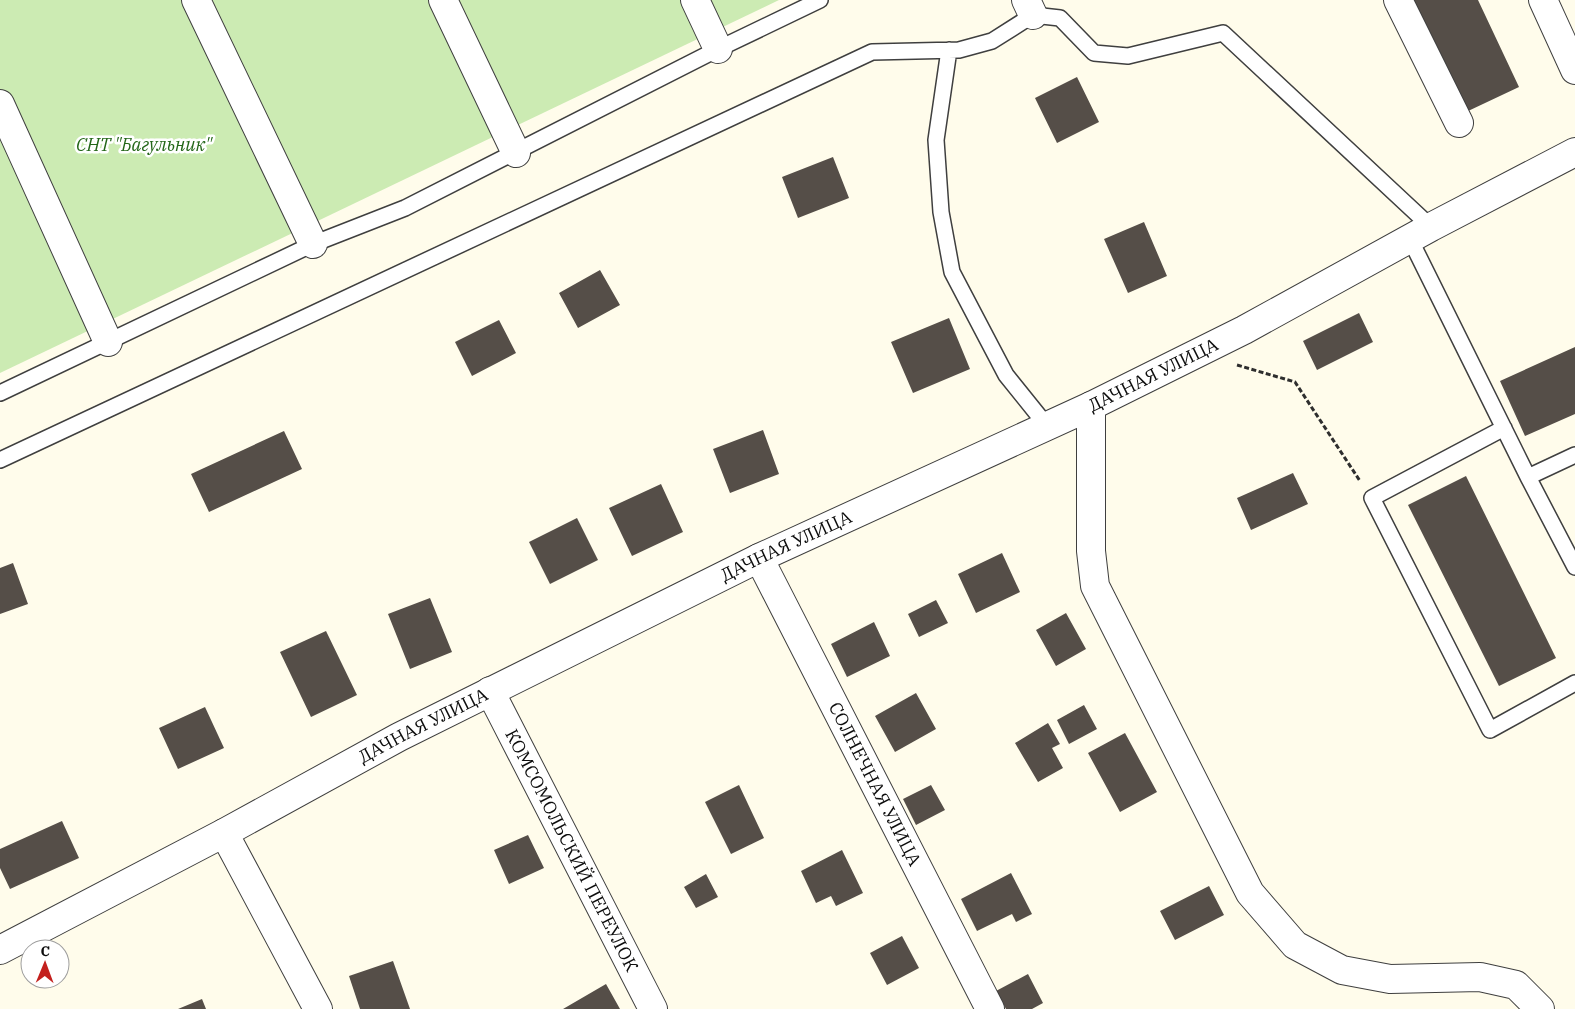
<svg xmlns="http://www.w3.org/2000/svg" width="1575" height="1009" viewBox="0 0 1575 1009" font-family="'IBM Plex Serif',serif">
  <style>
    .green { fill: #ccebb3 }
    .building { fill: #554e48 }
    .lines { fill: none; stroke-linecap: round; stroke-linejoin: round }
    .service-casing { stroke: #3f3f3f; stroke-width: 18 }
    .minor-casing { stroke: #3f3f3f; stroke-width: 30 }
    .path { stroke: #2e2e2e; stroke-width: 3; stroke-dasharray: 5 2.5; stroke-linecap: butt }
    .service { stroke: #fff; stroke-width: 15 }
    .minor { stroke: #fff; stroke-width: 28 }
    .labels { text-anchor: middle; stroke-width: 5; stroke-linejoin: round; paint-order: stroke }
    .park-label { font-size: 18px; font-style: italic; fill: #246719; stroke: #fff }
    .street-label { font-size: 18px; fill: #0c0c0c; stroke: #fff }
  </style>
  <rect width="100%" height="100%" fill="#fffceb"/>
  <path class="green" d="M0,0h779l-779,373z"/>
  <path class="building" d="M1413,0h65l41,87 -53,25z
    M1077,77l22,45 -42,21 -22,-45z
    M833,157l16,41 -51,20 -16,-41z
    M1144,222l23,54 -39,17 -24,-54z
    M600,270l20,35 -42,23 -19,-35z
    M1359,313l14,29 -56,28 -14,-29z
    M949,318l21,51 -57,24 -22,-51z
    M499,320l17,33 -44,23 -17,-34z
    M1575,347v67l-50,22 -25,-55z
    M763,430l16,44 -49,19 -17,-44z
    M284,431l18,38 -93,43 -18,-38z
    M1293,473l15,31 -57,26 -14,-32z
    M1466,476l90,182 -57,28 -91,-181z
    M661,484l22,48 -51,24 -23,-48z
    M577,518l21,42 -48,24 -21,-42z
    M1002,553l18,39 -44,21 -18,-39z
    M13,563l15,41 -28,10v-46z
    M430,598l22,54 -42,17 -22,-55z
    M936,600l12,23 -29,14 -11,-23z
    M1066,613l20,36 -30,17 -20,-36z
    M874,622l16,34 -43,21 -16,-33z
    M326,631l31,64 -46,22 -31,-65z
    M916,693l20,36 -41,23 -20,-36z
    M1084,705l13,24 -28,15 -12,-24z
    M205,707l19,41 -46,21 -19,-41z
    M1048,723l12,21 -8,4 11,20 -25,14 -23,-39z
    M1125,733l32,59 -37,20 -32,-59z
    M739,785l25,53 -33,16 -26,-52z
    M931,785l14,25 -29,15 -13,-26z
    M62,821l17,37 -69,31 -10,-21v-19z
    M528,835l16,33 -35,16 -15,-34z
    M842,850l21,43 -27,13 -5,-10 -15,7 -15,-32z
    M1011,873l21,41 -16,8 -4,-8 -35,17 -16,-32z
    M706,874l12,23 -22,11 -12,-21z
    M1209,886l15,29 -49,25 -15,-29z
    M902,936l17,32 -32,17 -17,-32z
    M393,961l17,48h-50l-11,-33z
    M1028,974l15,29 -11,6h-26l-10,-18z
    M606,984l14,25h-57z
    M202,999l4,10h-28z"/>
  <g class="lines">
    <g class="service-casing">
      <path id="service" d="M949,50l-13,90 5,72 11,60 54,103 41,51
        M1410,239l118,238 47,-22
        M0,393l313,-149 92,-36 313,-159 102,-49
        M1504,428l-132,70 118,232 85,-47
        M0,460l872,-408 87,-2 33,-9 41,-26 27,3 34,35 34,3 95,-23 208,194
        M1528,477l47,90"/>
    </g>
    <g class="minor-casing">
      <g id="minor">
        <path d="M196,0l117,244"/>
        <path d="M443,0l73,153"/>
        <path d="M695,0l23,49"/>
        <path d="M1026,0l7,15"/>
        <path d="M1398,0l61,123"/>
        <path d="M1543,0l32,70"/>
        <path d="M0,104l108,238"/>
        <path d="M1091,406v145l4,35 155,307 45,52 47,25 48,9 90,-2 36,8 24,24"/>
        <path id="s1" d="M759,558l231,451"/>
        <path id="s2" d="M490,691l163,318"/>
        <path d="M224,833l94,176"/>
        <path id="s3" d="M0,950l224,-117 175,-96 360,-179 332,-152 153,-76 187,-103 144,-75"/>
      </g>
    </g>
    <path class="path" d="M1237,365l58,17 65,99"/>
    <use href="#service" class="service"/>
    <use href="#minor" class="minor"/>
  </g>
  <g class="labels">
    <g class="park-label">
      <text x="144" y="151">СНТ "Багульник"</text>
    </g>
    <g class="street-label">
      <text dy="6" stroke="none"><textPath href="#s3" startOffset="1289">ДАЧНАЯ УЛИЦА</textPath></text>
      <text dy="6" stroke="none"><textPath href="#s3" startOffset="884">ДАЧНАЯ УЛИЦА</textPath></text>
      <text dy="6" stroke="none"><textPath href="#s3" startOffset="479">ДАЧНАЯ УЛИЦА</textPath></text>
      <text dy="6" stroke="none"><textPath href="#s1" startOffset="254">СОЛНЕЧНАЯ УЛИЦА</textPath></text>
      <text dy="6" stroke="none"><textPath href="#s2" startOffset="179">КОМСОМОЛЬСКИЙ ПЕРЕУЛОК</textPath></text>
    </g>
  </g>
  <g transform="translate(45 964) rotate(1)"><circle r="24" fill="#ffffff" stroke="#9e9e9e"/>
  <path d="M0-4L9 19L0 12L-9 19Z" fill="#c3201d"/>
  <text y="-8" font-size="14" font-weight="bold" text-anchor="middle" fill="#0c0c0c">С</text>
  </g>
</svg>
